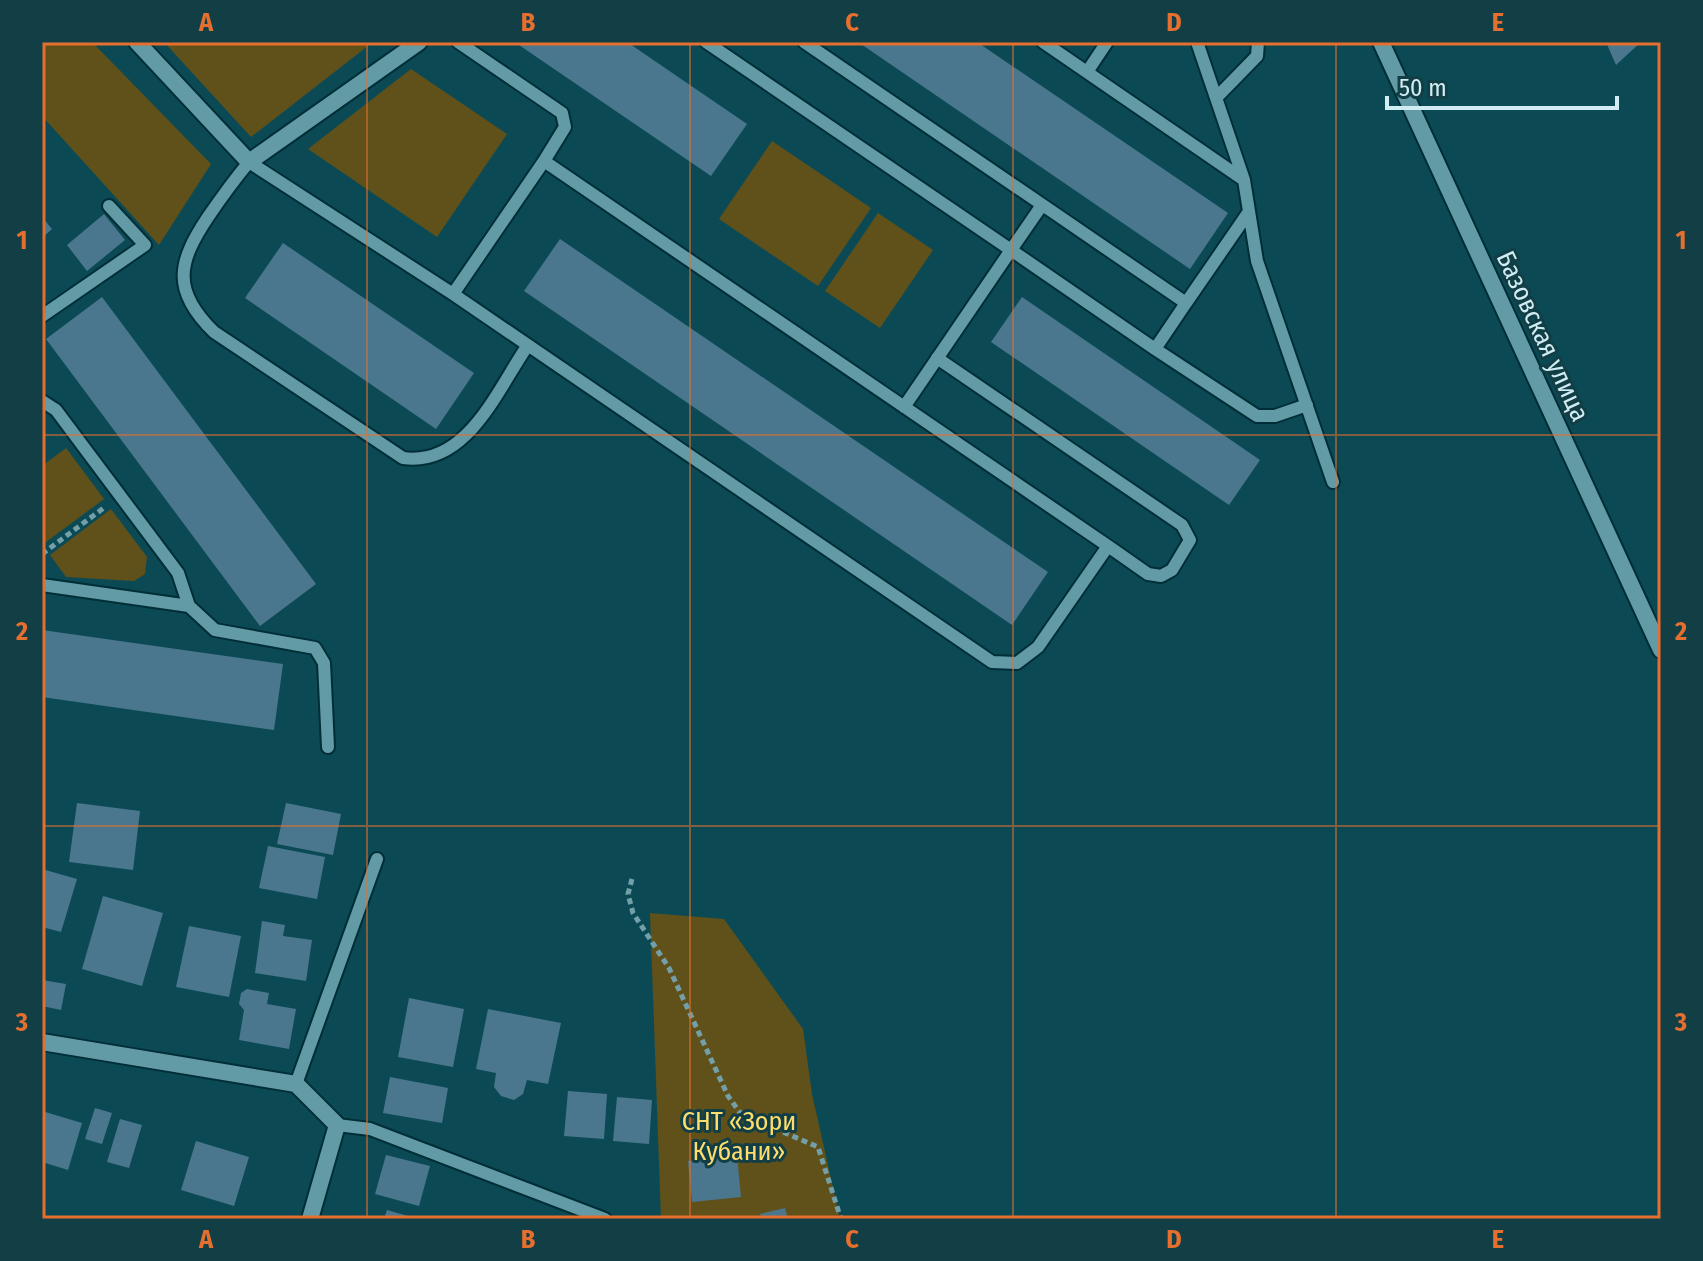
<svg xmlns="http://www.w3.org/2000/svg" width="1703" height="1261" viewBox="0 0 1703 1261" font-family="'Fira Sans Condensed',sans-serif">
  <style>
    .green { fill: #60511a }
    .building { fill: #4a778e }
    .lines { fill: none; stroke-linecap: round; stroke-linejoin: round }
    .lane-casing { stroke: #002e36; stroke-width: 16 }
    .street-casing { stroke: #002e36; stroke-width: 20 }
    .path { stroke: #73a0a8; stroke-width: 5; stroke-dasharray: 6 4; stroke-linecap: butt }
    .lane { stroke: #629aa6; stroke-width: 12 }
    .street { stroke: #629aa6; stroke-width: 16 }
    .grid { fill: none; stroke: #e56f2f; stroke-width: 2; stroke-opacity: 0.55 }
    .labels { text-anchor: middle; stroke-width: 6; stroke-linejoin: round; paint-order: stroke }
    .street-label { font-size: 26px; fill: #d1edf3; stroke: #123e46 }
    .park-label { font-size: 26px; fill: #fedd6c; stroke: #123e46 }
    .neatline { fill: none; stroke: #e56f2f; stroke-width: 3 }
    .grid-label { font-size: 26px; text-anchor: middle; font-weight: bold; fill: #e56f2f }
  </style>
  <rect width="100%" height="100%" fill="#0b4a55"/>
  <path class="green" d="M42,42h50l119,122 -52,81 -117,-129z
    M164,42h209l-122,95z
    M411,69l96,65 -70,103 -129,-88z
    M772,141l99,67 -53,78 -99,-67z
    M878,213l55,37 -53,78 -55,-37z
    M66,448l38,51 -62,46v-79z
    M111,509l36,48 -2,17 -11,7 -68,-4 -16,-22z
    M650,913l74,6 79,110 9,65 28,125h-179z"/>
  <path class="building" d="M521,42h106l120,82 -36,52 -192,-131z
    M858,42h119l251,171 -38,56z
    M1606,42h35l-25,23z
    M104,214l21,26 -38,31 -20,-26z
    M42,217l10,12 -10,9z
    M560,239l488,333 -36,53 -488,-334z
    M283,243l191,130 -38,56 -191,-131z
    M102,297l214,287 -56,42 -214,-287z
    M1022,297l238,163 -31,45 -238,-163z
    M42,630l241,34 -9,66 -232,-33z
    M77,803l63,8 -7,59 -64,-8z
    M286,803l55,11 -8,41 -56,-11z
    M268,846l57,11 -8,42 -58,-11z
    M42,869l35,10 -16,53 -19,-5z
    M103,896l60,17 -21,73 -60,-17z
    M262,921l23,4 -2,11 29,4 -6,41 -51,-8z
    M189,926l52,10 -12,61 -53,-10z
    M42,980l24,4 -5,26 -19,-4z
    M247,989l22,4 -2,11 29,5 -7,40 -50,-9 5,-30 -5,-6 2,-11z
    M409,998l55,11 -11,58 -55,-10z
    M488,1009l73,14 -13,61 -21,-4 -4,14 -9,6 -13,-4 -7,-9 2,-14 -20,-4z
    M390,1077l58,11 -6,35 -59,-10z
    M568,1091l39,3 -3,45 -40,-3z
    M617,1097l35,3 -3,44 -36,-3z
    M95,1108l17,5 -10,31 -17,-5z
    M42,1111l40,12 -14,47 -26,-8z
    M120,1119l22,6 -13,43 -22,-6z
    M196,1141l53,16 -15,49 -53,-16z
    M386,1155l44,11 -11,40 -44,-12z
    M737,1156l4,41 -49,5 -4,-41z
    M785,1208l3,11h-27l-1,-5z
    M387,1210l28,8v1h-31z"/>
  <g class="lines">
    <g class="lane-casing">
      <path id="lane" d="M458,42l104,71 3,14 -21,34
        M706,42l305,208 -107,157
        M804,42l382,261 -31,46 -144,-99 31,-45
        M1043,42l201,138
        M1197,42l47,138 13,81 76,221
        M1087,72l20,-30
        M1216,98l41,-42 1,-14
        M453,294l91,-133 564,385 -70,101 -21,16 -25,-1 -539,-368 -204,-132c-15,18 -28,36 -41,55 -30,45 -37,73 6,115l189,126c64,9 94,-68 125,-113
        M1186,303l62,-90
        M42,316l103,-71 -36,-39
        M1155,349l102,67h18l32,-11
        M937,358l245,167 8,15 -18,30 -11,6 -13,-2 -40,-28
        M42,401l14,9 122,163 11,33
        M42,585l147,21 26,24 100,18 9,15 4,84
        M296,1084l81,-225
        M337,1125l33,4 235,90"/>
    </g>
    <g class="street-casing">
      <path id="street" d="M137,42l112,120 170,-120
        M1381,42l280,608
        M42,1042l254,42 41,41 -27,94"/>
    </g>
    <path class="path" d="M42,554l63,-47
      M632,879l-4,15 5,19 36,55 59,128 13,18 77,33 23,72"/>
    <use href="#lane" class="lane"/>
    <use href="#street" class="street"/>
  </g>
  <path class="grid" d="M367,42v1177M690,42v1177M1013,42v1177M1336,42v1177M42,435h1619M42,826h1619"/>
  <g class="labels">
    <g class="street-label">
      <text transform="translate(1543 336) rotate(65)" y="9">Базовская улица</text>
    </g>
    <g class="park-label">
      <text x="739" y="1130">СНТ «Зори<tspan x="739" dy="30">Кубани»</tspan></text>
    </g>
  </g>
  <rect width="1703" height="1261" fill="none" stroke="#123e46" stroke-width="88"/>
  <path d="M1387 96v12h230v-12" fill="none" stroke="#d1edf3" stroke-width="4"/>
  <text x="1399" y="96" font-size="24" fill="#d1edf3" stroke="#123e46" stroke-width="6" paint-order="stroke">50 m</text>
  <rect x="44" y="44" width="1615" height="1173" class="neatline"/>
  <g class="grid-label">
    <text x="206" y="31">A</text>
    <text x="528" y="31">B</text>
    <text x="852" y="31">C</text>
    <text x="1174" y="31">D</text>
    <text x="1498" y="31">E</text>
    <text x="22" y="249">1</text>
    <text x="1681" y="249">1</text>
    <text x="22" y="640">2</text>
    <text x="1681" y="640">2</text>
    <text x="22" y="1031">3</text>
    <text x="1681" y="1031">3</text>
    <text x="206" y="1248">A</text>
    <text x="528" y="1248">B</text>
    <text x="852" y="1248">C</text>
    <text x="1174" y="1248">D</text>
    <text x="1498" y="1248">E</text>
  </g>
</svg>
